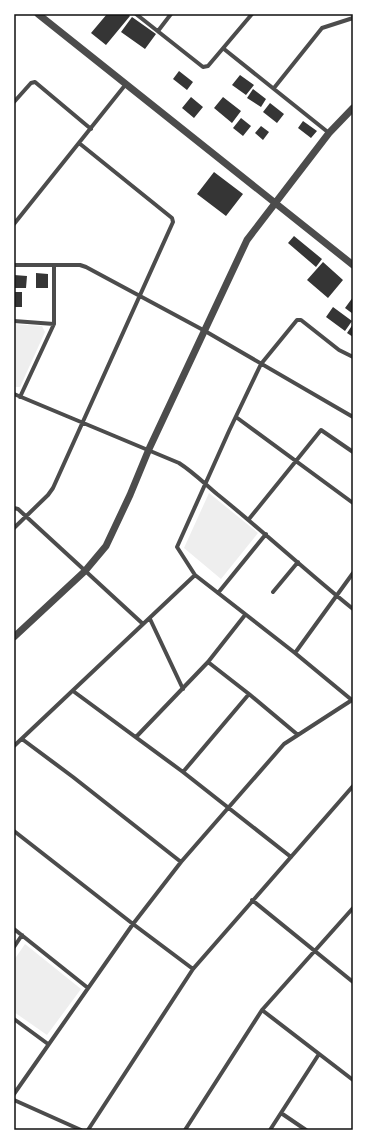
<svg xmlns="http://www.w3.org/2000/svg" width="367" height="1144" viewBox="0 0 367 1144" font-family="Raleway,sans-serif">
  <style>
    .green { fill: #eee }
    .building { fill: #353535 }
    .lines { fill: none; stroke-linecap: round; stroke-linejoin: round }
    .minor { stroke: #4c4c4c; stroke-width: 4 }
    .tertiary { stroke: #4c4c4c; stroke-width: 7 }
    .neatline { fill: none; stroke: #111; stroke-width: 1.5 }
  </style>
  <rect width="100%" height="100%" fill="#fff"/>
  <path class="green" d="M14,324l28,2 3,6 -25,55h-5z
    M209,493l49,40 -37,46 -37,-31z
    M25,944l56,45 -34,46 -33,-23v-52z"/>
  <path class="building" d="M107,14h21l2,2 -24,29 -15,-12z
    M132,17l24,17 -11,15 -24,-17z
    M179,71l14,11 -6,8 -14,-11z
    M240,75l14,10 -8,10 -14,-10z
    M253,89l13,10 -5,8 -14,-9z
    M191,97l12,10 -9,11 -12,-10z
    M223,97l18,14 -9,12 -18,-15z
    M270,103l14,11 -7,9 -14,-11z
    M241,118l10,8 -8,10 -10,-8z
    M303,121l14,10 -6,7 -13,-10z
    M261,126l8,6 -6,8 -8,-7z
    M214,172l29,22 -17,22 -29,-22z
    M294,236l28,23 -6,8 -28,-24z
    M323,262l20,18 -15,18 -21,-18z
    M36,273l12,1v14h-12z
    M14,275l13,1 -1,12h-12z
    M14,292h8v15h-8z
    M353,297v17l-8,-6z
    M333,307l19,14 -7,10 -19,-14z
    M353,324v13l-6,-4z"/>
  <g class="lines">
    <path class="minor" d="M136,14l67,53 5,-1 44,-52
      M158,31l13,-17
      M224,49l105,84
      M274,88l48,-60 31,-10
      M14,102l17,-19 4,-1 56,47
      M14,224l112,-140
      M14,265h66l6,2 119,64 148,86
      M14,321l40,3
      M353,357l-14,-7 -38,-30h-4l-36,44 -32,67 -52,116 18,28 100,78 58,48
      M14,394l165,69c14,9 25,20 38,31 46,37 90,78 136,115
      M20,397l34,-73v-59
      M236,417l117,86
      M14,508l4,1 125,115
      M249,519l72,-89 32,22
      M14,528l34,-33 5,-7 120,-266 -1,-4 -93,-75
      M273,592l25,-30
      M218,593l48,-59
      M150,619l33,70
      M295,653l58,-80
      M208,662l41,32 49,41
      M73,691l110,81 108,85
      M136,737l72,-75 37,-47
      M22,739l51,38 108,85
      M14,746l181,-171
      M183,772l66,-78
      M14,831l119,93 60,45
      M252,900l101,82
      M14,929l74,59
      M14,947l8,-12
      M262,1010l91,70
      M14,1019l34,25
      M14,1094l119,-170 48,-62 103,-118 68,-44
      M14,1100l67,30
      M281,1113l25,17
      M88,1130l105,-161 160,-183
      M185,1130l77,-120 91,-102
      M270,1130l49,-76"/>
    <path class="tertiary" d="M38,14l315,251
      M14,637l71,-66 21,-25 24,-51 19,-46 98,-209 82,-107 24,-25"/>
  </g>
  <rect width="367" height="1144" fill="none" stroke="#ffffff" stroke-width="30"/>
  <rect x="15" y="15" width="337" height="1114" class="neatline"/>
</svg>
